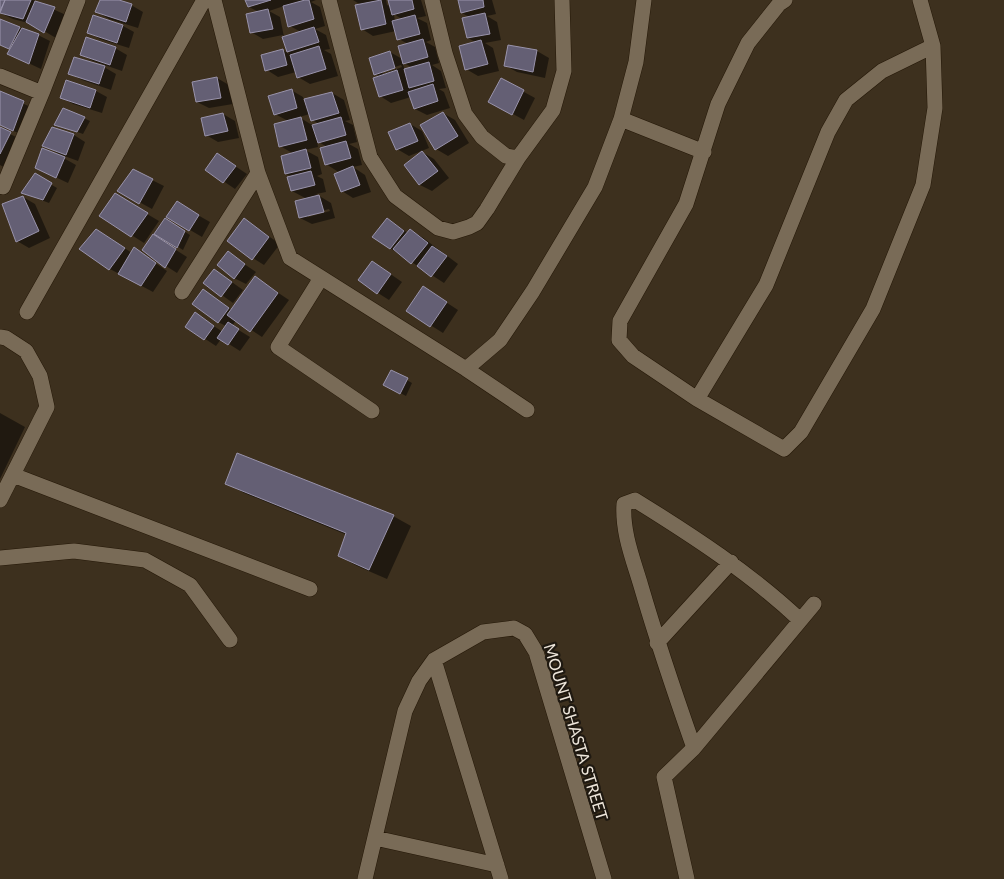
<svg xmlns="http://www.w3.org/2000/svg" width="1004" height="879" viewBox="0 0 1004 879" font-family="Lato,sans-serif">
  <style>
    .shadow { fill: #0007; fill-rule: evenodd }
    .building { fill: #645f74; stroke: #9993ab }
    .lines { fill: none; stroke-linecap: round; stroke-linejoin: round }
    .minor-casing { stroke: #241707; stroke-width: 16 }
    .minor { stroke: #796b57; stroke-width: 15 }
    .labels { text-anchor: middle; stroke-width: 4.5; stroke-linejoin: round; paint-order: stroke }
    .street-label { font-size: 16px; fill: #eee6db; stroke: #1f1911 }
  </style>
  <rect width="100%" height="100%" fill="#3d301e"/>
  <path class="shadow" d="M0,0h33l33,15 -10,23 -24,-14 -19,-5 -13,-6z
    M101,0h14l16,5 12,7 -5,16 -29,-9 -12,-7z
    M246,0h70l-5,2 9,5 5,19 -10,3 11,6 4,14 -6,1 7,4 7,22 -28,8 -12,-7 -2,-5 -18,5 -11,-7 16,-20 6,4 -6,-19 -20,4 -12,-7 8,-20 -10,-5zM284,6l6,20 11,6 -17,5 -4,-20 -11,-6z
    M353,0h33l1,5 5,2 -2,-7h31l5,16 -9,2 10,5 4,17 -5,2 9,5 4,16 -7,2 9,6 5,17 -7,1 5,3 6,16 -23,7 -12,-6 -4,-12 -20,6 -11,-7v-19l-4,-3 14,-22 14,8 4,-16 -9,-5 -3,-8 -23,5 -11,-7 -1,-24zM394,14l9,6 -8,2zM402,62l11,6 -8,2zM401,65l1,2 -19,7v-3z
    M459,0h33l4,14 -9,2 10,6 4,18 -16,3 8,5 6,23 -21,5 -12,-7 11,-26 -9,-5 3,-20 -9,-5z
    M0,20l38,15 12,6 -9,28 -32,-15 2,-4 -11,-6z
    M123,26l11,6 -5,16 -29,-9 -11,-7z
    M509,46l28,5 12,7 -4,20 -28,-6 -11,-6z
    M115,48l12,7 -5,16 -29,-10 -12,-7z
    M104,67l12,7 -5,16 -29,-10 -12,-6z
    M217,78l12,7 4,19 -24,4 -12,-6z
    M502,80l33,18 -11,22 -22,-12z
    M291,90l12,7 1,4 28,-8 12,7 6,20 -5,1 8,4 4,17 -8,2 9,5 4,16 -9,2 12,8 6,17 -18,6 -11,-7 -2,-18 -14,-9 1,-17 -10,-6 1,6 -13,3 13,7 4,17 -5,2 6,3 3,13 -10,2 15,9 4,15 -23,6 -12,-6 7,-19 -15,-8 1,-14 -7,-3 8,-20 -14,-8 8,-25 -13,-7zM310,114l2,6 7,4 -7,1 -13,-8zM329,209l1,2 -22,6v-2z
    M96,91l11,6 -5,16 -29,-9 -12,-7z
    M0,93l35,16 -10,27 -25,-11z
    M64,109l26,12 -7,13 -27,-10z
    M443,113l12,7 14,23 -21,13 -12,-7z
    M223,114l12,7 4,17 -21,4 -12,-7z
    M410,124l12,7 7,17 -20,8 -12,-7 -7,-16z
    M0,129l22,11 -15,29 -7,-4z
    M53,129l21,6 11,7 -7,19 -19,-7 -15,-9z
    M422,152l12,7 15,19 -17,13 -12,-6 -15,-20z
    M217,154l30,20 -12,15 -28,-19z
    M60,156l16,9 -8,18 -32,-15z
    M35,175l22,13 -8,15 -26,-10z
    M152,180l12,6 -12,23 -33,-18z
    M115,195l44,26 -15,22 -44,-28z
    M23,197l12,7 15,34 -21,10 -12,-7z
    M189,210l21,12 -8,15 -34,-20z
    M244,219l36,25 -16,21 -11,-7z
    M387,219l21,14 2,-3 12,7 36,27 -14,19 -54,-35z
    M171,223l19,12 -7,15 -27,-17z
    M97,230l35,23 3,-4 32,22 -14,21 -43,-23z
    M165,243l22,14 -10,16 -11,-7z
    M228,253l28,19 -10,12 -12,-6z
    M373,262l29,20 -13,18 -11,-7z
    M215,270l28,20 -10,13 -28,-20z
    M256,278l33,22 -27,37 -26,-17 -4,6 18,11 -10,14 -19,-12 -5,7 -29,-19 8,-13 28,18 3,-6 -8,-4 -15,-31 29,19z
    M435,295l23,15 -15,23 -35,-22z
    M391,371l21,12 -6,13 -21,-11z
    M0,413l25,14 -25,52z
    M226,483l167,33 18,10 -24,53 -30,-13 -18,-10 8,-21 -103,-42z"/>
  <path class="building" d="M0,0h5l-5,11z
    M5,0h26l-8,19 -23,-6z
    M100,0h19l13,4 -6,18 -31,-10z
    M245,0h26l-23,7z
    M305,0h4l5,19 -26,8 -5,-21z
    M381,0l5,24 -25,6 -6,-25z
    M388,0h24l2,9 -22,6z
    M458,0h25l1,7 -23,6z
    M35,1l20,6 -11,26 -18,-11z
    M268,9l5,20 -23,4 -4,-19z
    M485,13l5,21 -23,4 -5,-20z
    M93,15l30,10 -6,18 -30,-10z
    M415,15l5,19 -23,6 -5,-19z
    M0,19l20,8 -11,22 -9,-4z
    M314,27l5,15 -32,10 -5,-15z
    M22,28l17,6 -10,30 -22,-10z
    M86,37l30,10 -6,18 -30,-10z
    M423,39l5,18 -25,7 -5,-18z
    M481,40l7,24 -23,6 -6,-24z
    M508,45l29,5 -4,22 -29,-6z
    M319,46l7,23 -29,9 -7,-23z
    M283,49l4,16 -22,6 -4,-16z
    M390,51l5,17 -21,7 -5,-17z
    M74,57l31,9 -6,18 -31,-10z
    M429,62l5,19 -25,7 -5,-19z
    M397,70l6,20 -24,7 -6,-19z
    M217,77l4,21 -25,4 -4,-20z
    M501,78l23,12 -12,25 -24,-13z
    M66,80l30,10 -6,18 -30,-10z
    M433,84l5,17 -24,8 -6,-17z
    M292,89l5,19 -23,7 -6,-19z
    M0,91l24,10 -11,30 -13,-6z
    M332,92l7,21 -28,8 -7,-22z
    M63,108l22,9 -8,15 -23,-7z
    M443,112l15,24 -23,14 -15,-25z
    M223,113l5,18 -23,5 -4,-18z
    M301,117l6,23 -28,7 -5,-23z
    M341,117l5,18 -28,8 -6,-18z
    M410,123l8,18 -22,9 -8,-18z
    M0,127l11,5 -11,22z
    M52,127l22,7 -8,21 -24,-9z
    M346,141l5,17 -26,7 -5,-17z
    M42,148l23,9 -9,21 -21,-10z
    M306,149l5,19 -26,6 -4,-18z
    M422,151l16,20 -19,14 -15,-20z
    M217,153l19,13 -13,17 -18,-13z
    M353,166l7,19 -19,7 -7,-18z
    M133,169l20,10 -14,25 -22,-13z
    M311,171l4,14 -24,6 -4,-14z
    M35,173l17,10 -9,17 -22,-7z
    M115,193l33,20 -17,24 -32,-21z
    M319,195l5,17 -25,6 -4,-17z
    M23,196l16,35 -23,11 -14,-38z
    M177,201l22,14 -10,16 -23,-14z
    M165,218l20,13 -8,17 -23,-14z
    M244,218l25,19 -17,23 -25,-19z
    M387,218l17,13 -14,18 -18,-12z
    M96,229l29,19 -16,22 -30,-21z
    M410,229l18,14 -17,21 -18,-15z
    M153,234l23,15 -11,19 -23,-18z
    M432,246l15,10 -16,21 -14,-11z
    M134,247l22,16 -15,23 -23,-12z
    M228,251l17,13 -11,15 -17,-14z
    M372,261l19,13 -14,20 -19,-14z
    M214,269l18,13 -11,15 -18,-14z
    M255,276l23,17 -28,39 -23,-17z
    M423,286l24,16 -17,25 -24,-16z
    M203,289l26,19 -11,15 -26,-19z
    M195,312l19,14 -10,14 -19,-13z
    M228,322l11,7 -11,16 -11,-7z
    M391,370l17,8 -8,16 -17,-9z
    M237,453l157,62 -25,55 -31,-14 8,-23 -121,-49z"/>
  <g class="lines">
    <g class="minor-casing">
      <path id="minor" d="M214,0l44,173 32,85 176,111 61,41
        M329,0l41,157 25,39 43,32 15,4 16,-5 8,-4 10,-14 31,-51 35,-48 11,-39 -2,-71
        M432,0l13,53 20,61 17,23 24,19 12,2
        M785,0l-6,4 -31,39 -30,61 -32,100 -66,117 -1,19 14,16 64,43 87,50 17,-17 72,-123 50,-124 12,-77 -2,-62 -13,-46
        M0,76l42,17
        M621,119l83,33
        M0,186l3,1 39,-94 36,-93
        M321,278l-43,69 94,64
        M182,292l76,-119
        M27,312l177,-312
        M0,337l6,1 20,13 14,25 7,31 -47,93
        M466,369l34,-29 33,-49 62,-104 26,-68 15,-57 8,-62
        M697,399l69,-114 62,-153 18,-32 36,-29 51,-25
        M13,475l297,114
        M0,558l74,-7 71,9 45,25 40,55
        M657,643l74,-81
        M434,660l67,219
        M694,748c-19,-54 -37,-107 -53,-162 -8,-27 -19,-54 -17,-82l11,-4c58,36 115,73 165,120
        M375,838l122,27
        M365,879l40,-168 14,-30 15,-21 49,-28 31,-4 11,6 11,18 68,227
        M687,879l-23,-102 30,-29 120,-144"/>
    </g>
    <use href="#minor" class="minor"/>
  </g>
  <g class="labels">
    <g class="street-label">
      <text transform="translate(576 732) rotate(73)" y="6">MOUNT SHASTA STREET</text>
    </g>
  </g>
</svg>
